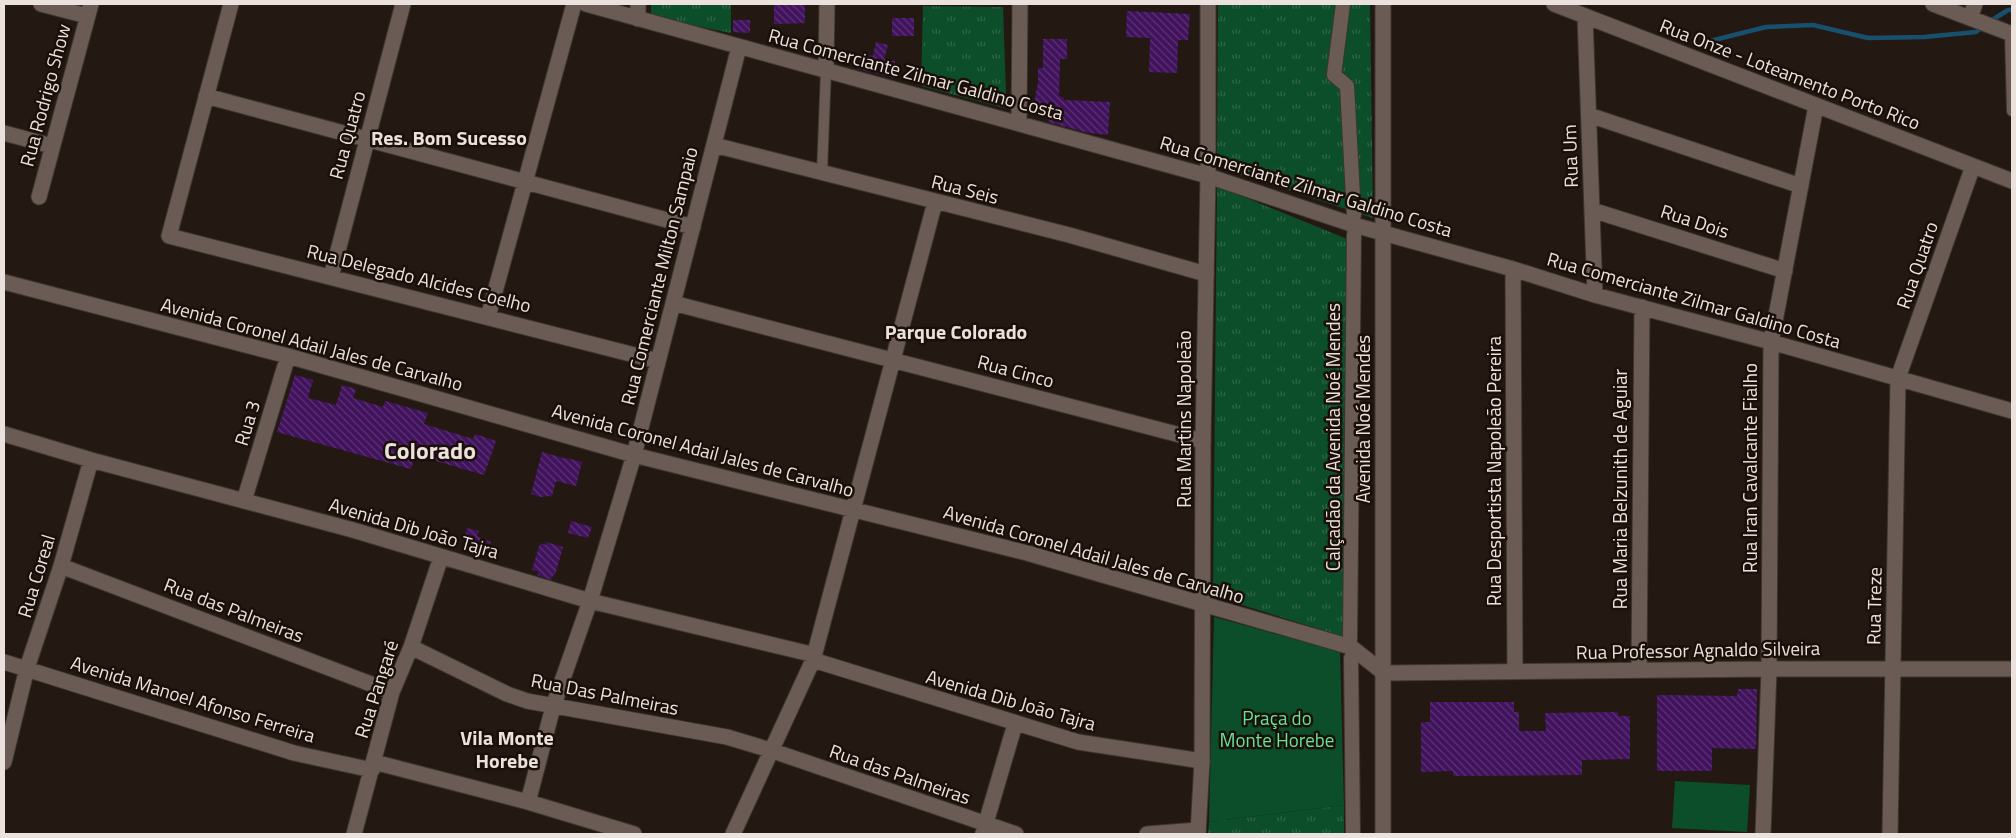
<svg xmlns="http://www.w3.org/2000/svg" width="2016" height="838" viewBox="0 0 2016 838" font-family="'Titillium Web',sans-serif">
  <style>
    .grass { fill: url(#grass-tufts) }
    .park { fill: #0c4d2a }
    .lines { fill: none; stroke-linecap: round; stroke-linejoin: round }
    .stream { stroke: #17506e; stroke-width: 4.5 }
    .building { fill: url(#building-back-hatch) }
    .service-casing { stroke: #3e3632; stroke-width: 12 }
    .pedestrian-casing { stroke: #3e3632; stroke-width: 16 }
    .minor-casing { stroke: #3e3632; stroke-width: 17 }
    .secondary-casing { stroke: #3e3632; stroke-width: 17 }
    .service { stroke: #6a5c54; stroke-width: 10 }
    .pedestrian { stroke: #6a5c54; stroke-width: 14 }
    .minor { stroke: #6a5c54; stroke-width: 15 }
    .secondary { stroke: #6a5c54; stroke-width: 15 }
    .labels { text-anchor: middle; stroke-width: 5; stroke-linejoin: round; paint-order: stroke }
    .street-label { font-size: 19px; fill: #ebe2dd; stroke: #1b1009 }
    .park-label { font-size: 19px; fill: #65e397; stroke: #1b1009 }
    .neighbourhood-label { font-size: 20px; font-weight: bold; fill: #ebe2dd; stroke: #1b1009 }
    .district-label { font-size: 24px; font-weight: bold; fill: #ebe2dd; stroke: #1b1009 }
  </style>
  <defs>
    <pattern id="grass-tufts" width="24" height="20" patternUnits="userSpaceOnUse" patternTransform="scale(1.25)"><rect width="24" height="20" fill="#0c4d2a"/><path d="M3 7l-1-3M5 7V3M7 7l1-3M15 17l-1-3M17 17v-4M19 17l1-3" fill="none" stroke="#306648"/></pattern>
    <pattern id="building-back-hatch" width="6" height="6" patternUnits="userSpaceOnUse" patternTransform="scale(1.25)"><rect width="6" height="6" fill="#41125d"/><path d="M-1 5l2 2M0 0l6 6M5-1l2 2" fill="none" stroke="#5d3474"/></pattern>
  </defs>
  <rect width="100%" height="100%" fill="#241912"/>
  <path class="grass" d="M651,4h80v29l-80,-16z
    M1218,4h152l3,214 -156,-51z
    M923,6l80,1 3,87 -2,14 -83,-22z
    M1217,186l130,53 -2,398 -132,-41z
    M1344,805v29h-136l1,-12z"/>
  <path class="park" d="M1214,617l126,35 4,153 -135,17z
    M1675,781l75,4 -3,47 -75,-4z"/>
  <g class="lines">
    <path class="stream" d="M1989,22l19,-12h4
      M1702,43l64,-16 47,-2 55,13 56,-1 52,-5 7,-5"/>
  </g>
  <path class="building" d="M774,4h31v19l-31,1z
    M1127,11l63,3 -2,26h-10l-1,33 -28,-1 1,-34 -24,-1z
    M892,18h22v18h-22z
    M733,20h17v13l-17,-1z
    M1043,39h24v20h-7l-1,37 5,2v2l46,2 -2,33 -19,-2 -41,-11 1,-4 -17,-4 6,-31v-15h5z
    M876,42l12,3 -4,14 11,2 -4,16 -34,-8 4,-16 12,3z
    M295,375l18,5 -5,18 28,7 6,-20 14,4 -3,9 30,9 2,-6 43,12 -4,11 49,15 2,-5 21,7 -12,34 -69,-20 -4,14 -134,-37z
    M542,452l25,7v-1l15,4 -6,24 -20,-5 -4,15 -11,1 -10,-3z
    M571,521l21,6 -4,11 -20,-5z
    M467,528l12,3 -2,5 14,6 -6,15 -23,-8z
    M546,542l17,5 -8,28h-2l-2,5 -14,-5 2,-3 -7,-2 8,-27 6,2z
    M1738,689h19l-1,60 -44,-1v23h-55v-76l80,1z
    M1430,702h84v10h5v19h27l-1,-18 73,-1v4h12v43l-48,1v15l-129,1v-5l-32,1v-50h9z"/>
  <g class="lines">
    <g class="service-casing">
      <path id="service" d="M2010,33l2,78
        M822,172l4,-102"/>
    </g>
    <g class="pedestrian-casing">
      <path id="pedestrian" d="M1343,4l-9,71 13,11 7,129
        M1350,640l4,-406
        M1351,658l2,176"/>
    </g>
    <g class="minor-casing">
      <path id="minor" d="M41,4l46,12
        M231,4l-62,232 489,125
        M586,4l622,172 146,49 159,44 82,26 176,47 241,69
        M638,4v15
        M1554,4l458,177
        M1933,4l79,30
        M1585,16l10,279
        M1970,18l5,-14
        M826,70l1,-66
        M206,96l487,131
        M1589,115l212,71
        M1019,122l1,-118
        M4,133l48,13
        M714,145l355,90 137,39
        M39,197l52,-193
        M1592,210l193,61
        M1513,269l2,403
        M331,277l72,-273
        M4,282l284,74 346,99 393,98 324,94 33,26 385,-4h243
        M673,303l530,138
        M488,317l86,-313
        M4,434l87,26 262,70 237,71 225,54
        M244,501l44,-145
        M61,566l331,126
        M411,647l96,47 20,7 200,36 43,13 246,84
        M813,660l265,82 124,19
        M4,662l290,91 78,17
        M1639,670l3,-363
        M4,762l23,-94 34,-102 30,-106
        M374,762l154,40 106,32
        M528,802l25,-95 37,-106 44,-146 105,-408
        M983,833l32,-109
        M354,834l38,-142 19,-45 30,-90
        M733,834l80,-174 122,-458
        M1147,834l51,-4
        M1763,834l6,-165 2,-327 45,-236
        M1890,834l8,-456 75,-212"/>
    </g>
    <g class="secondary-casing">
      <path id="secondary" d="M1198,834l4,-73 1,-320 5,-265v-172
        M1383,834v-830"/>
    </g>
    <use href="#service" class="service"/>
    <use href="#pedestrian" class="pedestrian"/>
    <use href="#minor" class="minor"/>
    <use href="#secondary" class="secondary"/>
  </g>
  <g class="labels">
    <g class="street-label">
      <text transform="translate(916 74) rotate(15)" y="7">Rua Comerciante Zilmar Galdino Costa</text>
      <text transform="translate(1790 74) rotate(21)" y="7">Rua Onze - Loteamento Porto Rico</text>
      <text transform="translate(45 95) rotate(-75)" y="7">Rua Rodrigo Show</text>
      <text transform="translate(347 135) rotate(-75)" y="7">Rua Quatro</text>
      <text transform="translate(1570 156) rotate(-92)" y="7">Rua Um</text>
      <text transform="translate(1306 186) rotate(17)" y="7">Rua Comerciante Zilmar Galdino Costa</text>
      <text transform="translate(965 189) rotate(14)" y="7">Rua Seis</text>
      <text transform="translate(1695 221) rotate(18)" y="7">Rua Dois</text>
      <text transform="translate(1917 265) rotate(-71)" y="7">Rua Quatro</text>
      <text transform="translate(659 276) rotate(-76)" y="7">Rua Comerciante Milton Sampaio</text>
      <text transform="translate(419 278) rotate(14)" y="7">Rua Delegado Alcides Coelho</text>
      <text transform="translate(1694 300) rotate(16)" y="7">Rua Comerciante Zilmar Galdino Costa</text>
      <text transform="translate(312 344) rotate(15)" y="7">Avenida Coronel Adail Jales de Carvalho</text>
      <text transform="translate(1016 371) rotate(15)" y="7">Rua Cinco</text>
      <text transform="translate(1184 419) rotate(-90)" y="7">Rua Martins Napoleão</text>
      <text transform="translate(1363 419) rotate(-90)" y="7">Avenida Noé Mendes</text>
      <text transform="translate(247 423) rotate(-73)" y="7">Rua 3</text>
      <text transform="translate(1333 437) rotate(-90)" y="7">Calçadão da Avenida Noé Mendes</text>
      <text transform="translate(703 450) rotate(15)" y="7">Avenida Coronel Adail Jales de Carvalho</text>
      <text transform="translate(1750 468) rotate(-90)" y="7">Rua Iran Cavalcante Fialho</text>
      <text transform="translate(1494 471) rotate(-90)" y="7">Rua Desportista Napoleão Pereira</text>
      <text transform="translate(1620 489) rotate(-90)" y="7">Rua Maria Belzunith de Aguiar</text>
      <text transform="translate(414 528) rotate(16)" y="7">Avenida Dib João Tajra</text>
      <text transform="translate(1094 554) rotate(16)" y="7">Avenida Coronel Adail Jales de Carvalho</text>
      <text transform="translate(36 576) rotate(-73)" y="7">Rua Coreal</text>
      <text transform="translate(1874 606) rotate(-89)" y="7">Rua Treze</text>
      <text transform="translate(234 610) rotate(21)" y="7">Rua das Palmeiras</text>
      <text transform="translate(1698 650) rotate(-1)" y="7">Rua Professor Agnaldo Silveira</text>
      <text transform="translate(376 689) rotate(-72)" y="7">Rua Pangaré</text>
      <text transform="translate(605 694) rotate(11)" y="7">Rua Das Palmeiras</text>
      <text transform="translate(193 699) rotate(17)" y="7">Avenida Manoel Afonso Ferreira</text>
      <text transform="translate(1011 700) rotate(16)" y="7">Avenida Dib João Tajra</text>
      <text transform="translate(900 774) rotate(19)" y="7">Rua das Palmeiras</text>
    </g>
    <g class="park-label">
      <text x="1277" y="725">Praça do<tspan x="1277" dy="22">Monte Horebe</tspan></text>
    </g>
    <g class="neighbourhood-label">
      <text x="449" y="145">Res. Bom Sucesso</text>
      <text x="956" y="339">Parque Colorado</text>
      <text x="507" y="745">Vila Monte<tspan x="507" dy="23">Horebe</tspan></text>
    </g>
    <g class="district-label">
      <text x="430" y="459">Colorado</text>
    </g>
  </g>
  <rect width="2016" height="838" fill="none" stroke="#ebe2dd" stroke-width="10"/>
</svg>
